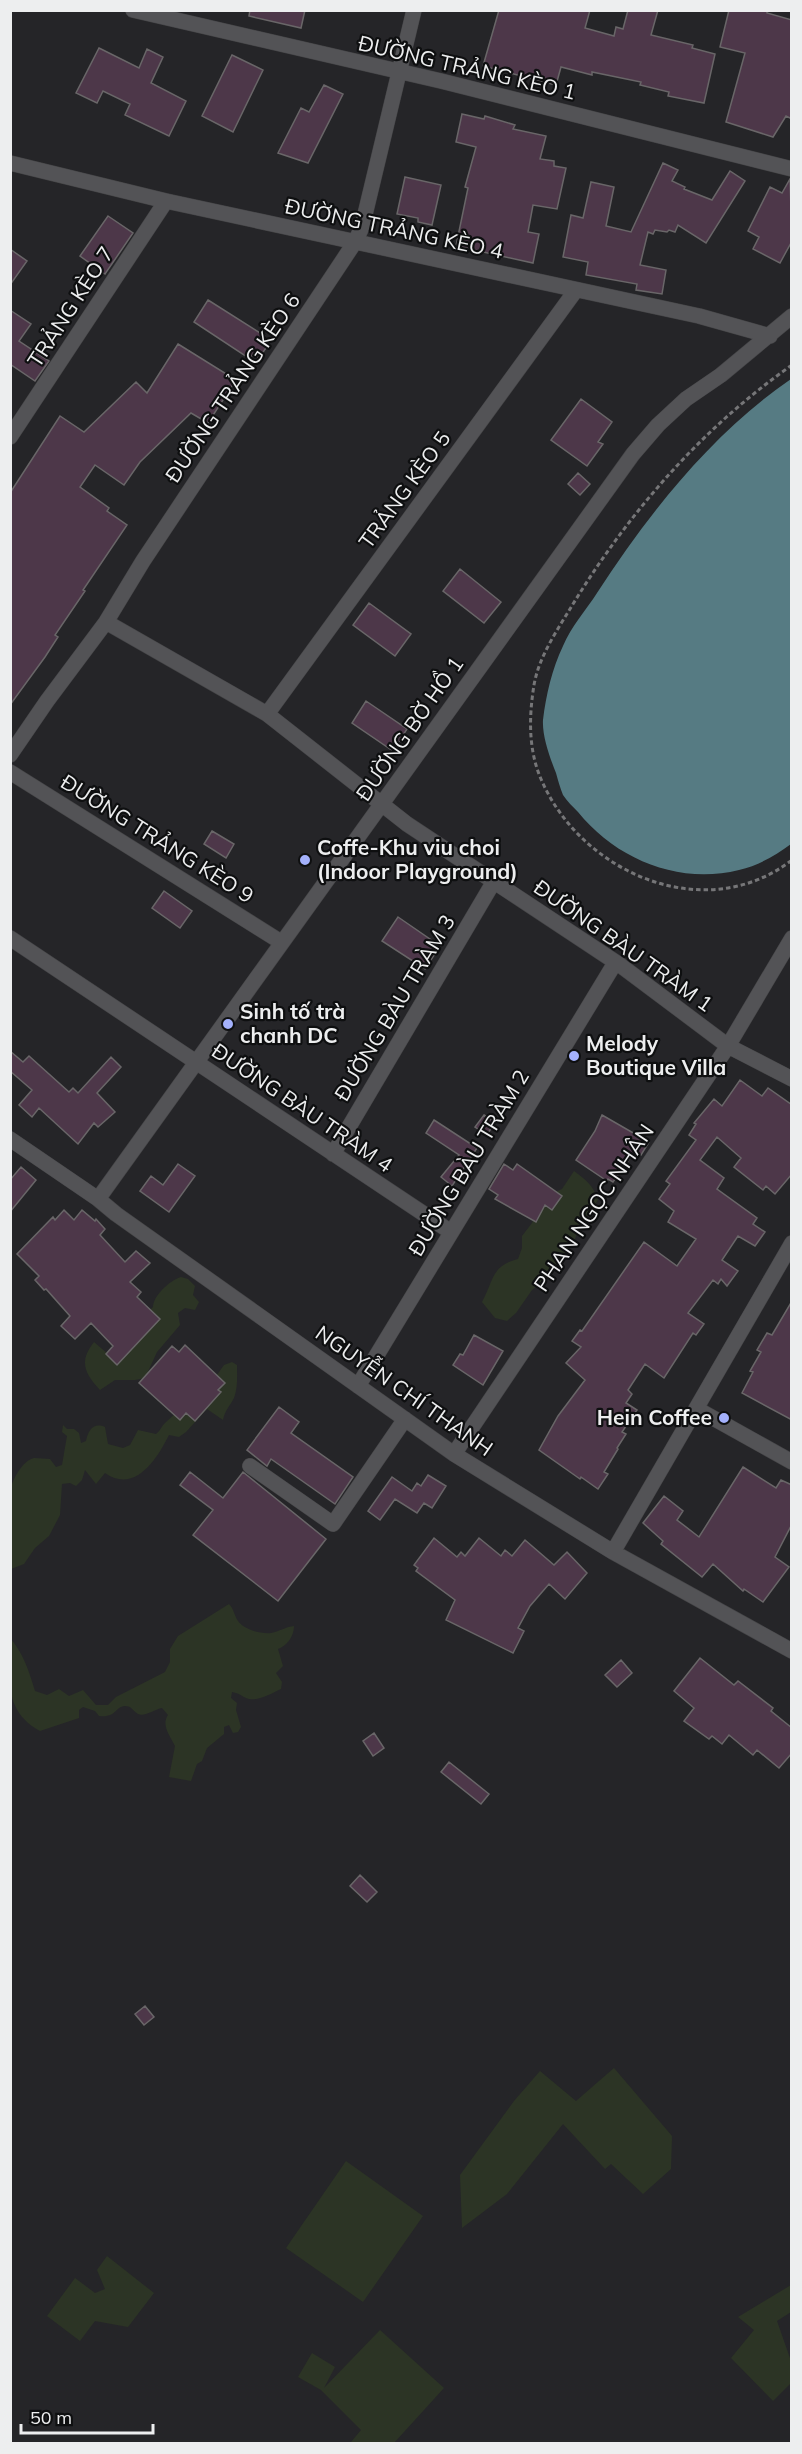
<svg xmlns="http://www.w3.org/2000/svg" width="802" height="2454" viewBox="0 0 802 2454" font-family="Mulish,sans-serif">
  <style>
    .green { fill: #2c3425 }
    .water { fill: #567b83 }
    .building { fill: #4d3749; stroke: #696668; stroke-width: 1.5 }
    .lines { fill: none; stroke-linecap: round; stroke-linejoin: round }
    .street-casing { stroke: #444446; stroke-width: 16 }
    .path { stroke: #767678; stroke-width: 3; stroke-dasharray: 4.5 3; stroke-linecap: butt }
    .street { stroke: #535356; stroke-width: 15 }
    .poi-dot { fill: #a4b1fc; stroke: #0e0f10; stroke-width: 2 }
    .labels { text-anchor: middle; stroke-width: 4.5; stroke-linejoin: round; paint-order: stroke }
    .street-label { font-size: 21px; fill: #edeeef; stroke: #0e0f10 }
    .poi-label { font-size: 21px; font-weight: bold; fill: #edeeef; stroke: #0e0f10; text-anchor: start }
  </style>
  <rect width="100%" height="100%" fill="#252528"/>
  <path class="green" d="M574,1171c11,8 20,15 24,29l-19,28 -5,14 -29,38 -13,10 -16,23 -9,8 -12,-3 -13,-16c12,-22 9,-36 36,-43l4,-11v-12l10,-13 5,-14 10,-13 15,-7z
    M181,1277l7,2 7,7 -2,9 6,7 -4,8 -10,-2 -7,5 2,12 -23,27 -12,26 -10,2h-20l-15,10c-16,-17 -21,-29 -6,-48l14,12 45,-47c0,-11 17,-27 28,-30z
    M232,1362l5,3c0,12 1,22 -3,33 -4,8 -9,12 -11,22l-16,-11 -21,23 -7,5 -10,-2c-12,24 -34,59 -64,38l-9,11 -11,-14 -3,10 -6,6 -6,-3 -8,1 -2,31 -11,21 -14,12 -11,16 -13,5 -1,-79c3,-11 12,-29 24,-32 5,0 11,1 16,1l6,8 6,-2 5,-29 -5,-4 1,-7 4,4h7l5,4 2,10 5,-2c2,-10 7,-19 19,-14l3,17 15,4 7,-3 8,-15 18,4c5,-4 5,-7 9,-11 20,-19 44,-34 59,-58z
    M229,1604c5,5 5,11 9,17 6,9 27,15 37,11 7,-2 11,-5 19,-6 0,10 -7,20 -16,23l5,17 -7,7 6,9 -1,7c-9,4 -25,14 -35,9 -6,-3 -8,-5 -14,-6l-1,6 6,5 -1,7 5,17 -3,5 -5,1 -4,-8 -5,2v7l-17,14 -5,13 -5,3 -6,17 -22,-4 6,-31c-5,-10 -14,-21 -7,-31l-6,-7c-7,1 -17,9 -24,6 -5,-3 -6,-8 -13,-8 -11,1 -8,12 -26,10l-4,-5 -12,-4 -4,3v8l-39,13c-38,-21 -30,-54 -29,-92 13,16 18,32 24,52l12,4 12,-6 10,7 14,-6 13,15h12l8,-8 49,-25 5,-10v-13l8,-13z
    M614,2068l58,68 -1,33 -28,25 -32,-30 -6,5 -42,-45 -56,70 -45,34 -2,-53 54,-74 26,-30 36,30z
    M346,2161l77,55 -60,86 -77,-54z
    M107,2256l47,37 -26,34 -33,-6 -15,20 -33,-25 28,-38 20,15 10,-4 -8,-19z
    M791,2285v27l-14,9 14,40v22l-18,18 -42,-43 23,-28 -16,-13z
    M380,2330l64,58 -50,55h-41l-2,-1 10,-12 -40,-40 -23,-13 14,-24 23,14 -11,21z"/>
  <path class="water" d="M791,379v465c-16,12 -32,21 -52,26 -61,15 -123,-11 -161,-58 -5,-5 -11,-11 -15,-17 -3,-7 -5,-15 -7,-22 -6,-15 -14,-37 -13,-53 3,-25 9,-51 20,-74 8,-19 23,-36 34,-53 52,-80 115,-160 194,-214z"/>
  <path class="building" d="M250,10h55l-4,18 -52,-12z
    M499,10h91l-5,18 29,8 2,-9 7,2 5,-19h30l-7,25 42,10 -1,3 23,6 -11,49 -36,-7 1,-4 -29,-7 1,-3 -49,-10v3l-31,-8 -5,18 -73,-19z
    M729,10h38v3l25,7v99l-6,-3 -13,21 -47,-15 19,-69 -25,-6z
    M99,48l40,20 8,-19 16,8 -12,26 35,18 -17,35 -44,-21 5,-11 -27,-13 -6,12 -21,-10z
    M232,55l31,15 -30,62 -31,-16z
    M324,85l19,9 -35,69 -30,-10 23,-45 8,4z
    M462,114l22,5 1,-3 30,9 -2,4 33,7 -6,23 14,2v5l12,2 -9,41 -24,-4 -5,27 11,2 -6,29 -77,-17 12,-58 -3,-1 11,-40 -20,-5z
    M663,163l15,7 -6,11 13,6 -1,2 28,11 18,-29 15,10 -39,62 -28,-18 -3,7 -6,-2 -2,2 -12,-2 -2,4 -5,-2 -8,33 26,5 -4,24 -26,-4 1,-6 -51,-9 2,-13 -25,-5 8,-42 12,3 8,-36 23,5 -8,39 25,6z
    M405,177l36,8 -9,40 -14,-3v-4l-21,-4z
    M790,179l2,62 -12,22 -27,-14 6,-12 -11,-6 22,-44 12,6z
    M108,216l25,17 -28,41 -25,-18z
    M10,249l17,12 -17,24z
    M208,300l57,36 -3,5 6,4 -9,13 -6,-4 -3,5 -56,-37z
    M10,310l21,14 -12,17 30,20 -14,20 -25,-17z
    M178,344l58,36 -28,43 -17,-10 -51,49 -16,23 -29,-20 -15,22 29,21 -2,3 20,14 -44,65 2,1 -30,44 3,2 -13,20 -35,48v-212l50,-77 24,16 52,-50 11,11z
    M581,399l31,23 -14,20 5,2 -16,22 -36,-26z
    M578,473l12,11 -10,11 -12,-11z
    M460,569l41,33 -17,21 -41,-32z
    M369,603l42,31 -16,22 -42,-31z
    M366,701l41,28 -14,22 -41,-28z
    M212,831l22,13 -8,14 -22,-14z
    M164,891l28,20 -12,17 -28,-20z
    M398,917l42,29 -15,23 -43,-28z
    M10,1051l13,11 6,-6 40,36 4,-4 5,5 33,-36 10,10 -24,26 18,19 -17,15 -4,-4 -16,21 -39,-36 -7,9 -13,-12 13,-15 -22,-19z
    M740,1080l22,16 6,-8 24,17v69l-17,20 -9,-8 -3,4 -29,-23 7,-9 -24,-21 -17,23 24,18 -7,11 40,29 -4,6 12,8 -10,14 -17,-10 -16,24 16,11 -11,15 -6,-7 -3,5 -5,-4 -25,33 16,11 -8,11 -3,-2 -29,45 -19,-14 -17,26 4,4 -6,9 11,7 -15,22 4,2 -9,14 1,1 -14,23 4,2 -10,15 -17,-12 -1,2 -41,-29 19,-34 27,-36 -19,-17 15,-16 -9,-6 8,-11 2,1 62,-89 33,24 19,-27 -28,-17 6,-11 -15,-12 11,-15 -4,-3 30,-41 -7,-5 7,-11 -2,-1 20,-24 8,7z
    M484,1115l11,7 -8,13 -12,-8z
    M602,1115l47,27 -8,13 -6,-4 -22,31 -5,-3 -1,2 -31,-21 19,-29z
    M434,1120l43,28 -25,38 -11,-9 18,-22 -33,-22z
    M178,1164l17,12 -26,36 -29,-21 11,-15 12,9z
    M504,1164l9,6 4,-6 45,32 -10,14 -7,-5 -9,17 -41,-23 3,-4 -9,-6z
    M21,1167l15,13 -26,32v-32z
    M64,1210l10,10 8,-10 13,11 1,-2 9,10 -5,6 25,27 11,-11 14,12 -20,19 11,10 -4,5 23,22 -43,46 -11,-11 7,-8 -22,-23 -16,16 -14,-13 9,-10 -24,-27 -2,1 -9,-10 4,-4 -22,-22 36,-37 2,3z
    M792,1301v119l-50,-27 11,-21 -3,-1 11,-19 -4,-2 10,-17 5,2z
    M474,1335l29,16 -20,34 -30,-20 7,-11 3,1z
    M185,1345l40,38 -7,7 3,2 -26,29 -9,-8 -6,7 -41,-37 33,-37 7,6z
    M279,1407l20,15 -8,11 62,44 -18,27 -64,-45 -4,7 -20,-16z
    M743,1467l33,21 5,-8 11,5v39l-17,33 14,10 -26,35 -19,-13 -1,2 -30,-27 -11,13 -41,-33 2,-3 -20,-18 21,-27 19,15 -6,9 22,17z
    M190,1472l33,26 20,-26 83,67 -48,62 -85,-66 20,-25 -33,-25z
    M428,1475l18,11 -14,22 -8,-5 -7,10 -22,-14 -15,21 -12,-9 24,-34 20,14 5,-8 4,3z
    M434,1538l23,19 4,-5 4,4 14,-18 22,18 4,-6 7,6 13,-16 29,25 13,-13 20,21 -22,26 -16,-15 -19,22 -12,22 6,3 -11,22 -67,-33 9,-20 -39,-29 2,-3 -4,-3z
    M700,1658l34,27 4,-4 35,27 -2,3 21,17v25l-13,15 -22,-18 -4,5 -24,-20 -7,9 -10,-8 -3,3 -25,-18 10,-13 -20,-17z
    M621,1660l11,13 -15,14 -12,-12z
    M374,1733l10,15 -11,8 -10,-15z
    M449,1762l40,32 -8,10 -40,-32z
    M360,1875l17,17 -10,10 -17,-16z
    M145,2006l9,11 -10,8 -9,-11z"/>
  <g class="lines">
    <g class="street-casing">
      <path id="street" d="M133,10l308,71 351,88
        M10,163l156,38 533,115 71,20
        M10,437l156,-236
        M106,622l161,92 140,110 213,141 108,81 64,33
        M267,714l309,-424
        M10,755l37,-54 59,-79 37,-61 212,-319 7,-15 52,-217
        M10,772l271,170
        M10,938l441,294
        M10,1139l88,60 18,15 338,240 159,98 179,99
        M333,1154l160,-271
        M98,1199l535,-745 25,-29 28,-26 35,-24 71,-59
        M358,1386l257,-423
        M697,1409l95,53
        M454,1454l274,-408 64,-108
        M250,1466l83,58 72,-105
        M613,1552l179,-309"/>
    </g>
    <path class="path" d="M792,365c-90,63 -162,146 -219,239 -15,25 -34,52 -39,81 -5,31 -6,64 7,94 40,94 164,148 251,81"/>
    <use href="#street" class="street"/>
  </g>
  <g class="poi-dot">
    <circle cx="305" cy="860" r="6"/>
    <circle cx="228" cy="1024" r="6"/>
    <circle cx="574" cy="1056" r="6"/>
    <circle cx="724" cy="1418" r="6"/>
  </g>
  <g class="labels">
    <g class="street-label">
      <text transform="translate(467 68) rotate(13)" y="7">ĐƯỜNG TRẢNG KÈO 1</text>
      <text transform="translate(394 229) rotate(12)" y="7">ĐƯỜNG TRẢNG KÈO 4</text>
      <text transform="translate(71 307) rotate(-57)" y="7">TRẢNG KÈO 7</text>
      <text transform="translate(233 388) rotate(-56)" y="7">ĐƯỜNG TRẢNG KÈO 6</text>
      <text transform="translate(405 490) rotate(-54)" y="7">TRẢNG KÈO 5</text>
      <text transform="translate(410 729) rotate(-55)" y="7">ĐƯỜNG BỜ HỒ 1</text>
      <text transform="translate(157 839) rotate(32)" y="7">ĐƯỜNG TRẢNG KÈO 9</text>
      <text transform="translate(623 946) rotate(35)" y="7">ĐƯỜNG BÀU TRÀM 1</text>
      <text transform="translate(395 1008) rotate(-59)" y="7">ĐƯỜNG BÀU TRÀM 3</text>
      <text transform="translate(302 1108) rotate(34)" y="7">ĐƯỜNG BÀU TRÀM 4</text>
      <text transform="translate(469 1163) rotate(-59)" y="7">ĐƯỜNG BÀU TRÀM 2</text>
      <text transform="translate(594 1208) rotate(-56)" y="7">PHAN NGỌC NHÂN</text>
      <text transform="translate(404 1391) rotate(35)" y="7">NGUYỄN CHÍ THANH</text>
    </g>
    <g class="poi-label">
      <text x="317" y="855">Coffe-Khu viu choi<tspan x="317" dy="24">(Indoor Playground)</tspan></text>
      <text x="240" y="1019">Sinh tố trà<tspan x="240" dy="24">chanh DC</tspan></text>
      <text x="586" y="1051">Melody<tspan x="586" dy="24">Boutique Villa</tspan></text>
      <text x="712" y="1425" text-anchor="end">Hein Coffee</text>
    </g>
  </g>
  <rect width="802" height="2454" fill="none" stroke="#edeeef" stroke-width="24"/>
  <path d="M21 2424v9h132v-9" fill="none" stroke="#edeeef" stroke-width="3"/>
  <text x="30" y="2424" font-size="18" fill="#edeeef" stroke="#0e0f10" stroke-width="4.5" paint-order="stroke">50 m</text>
</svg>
